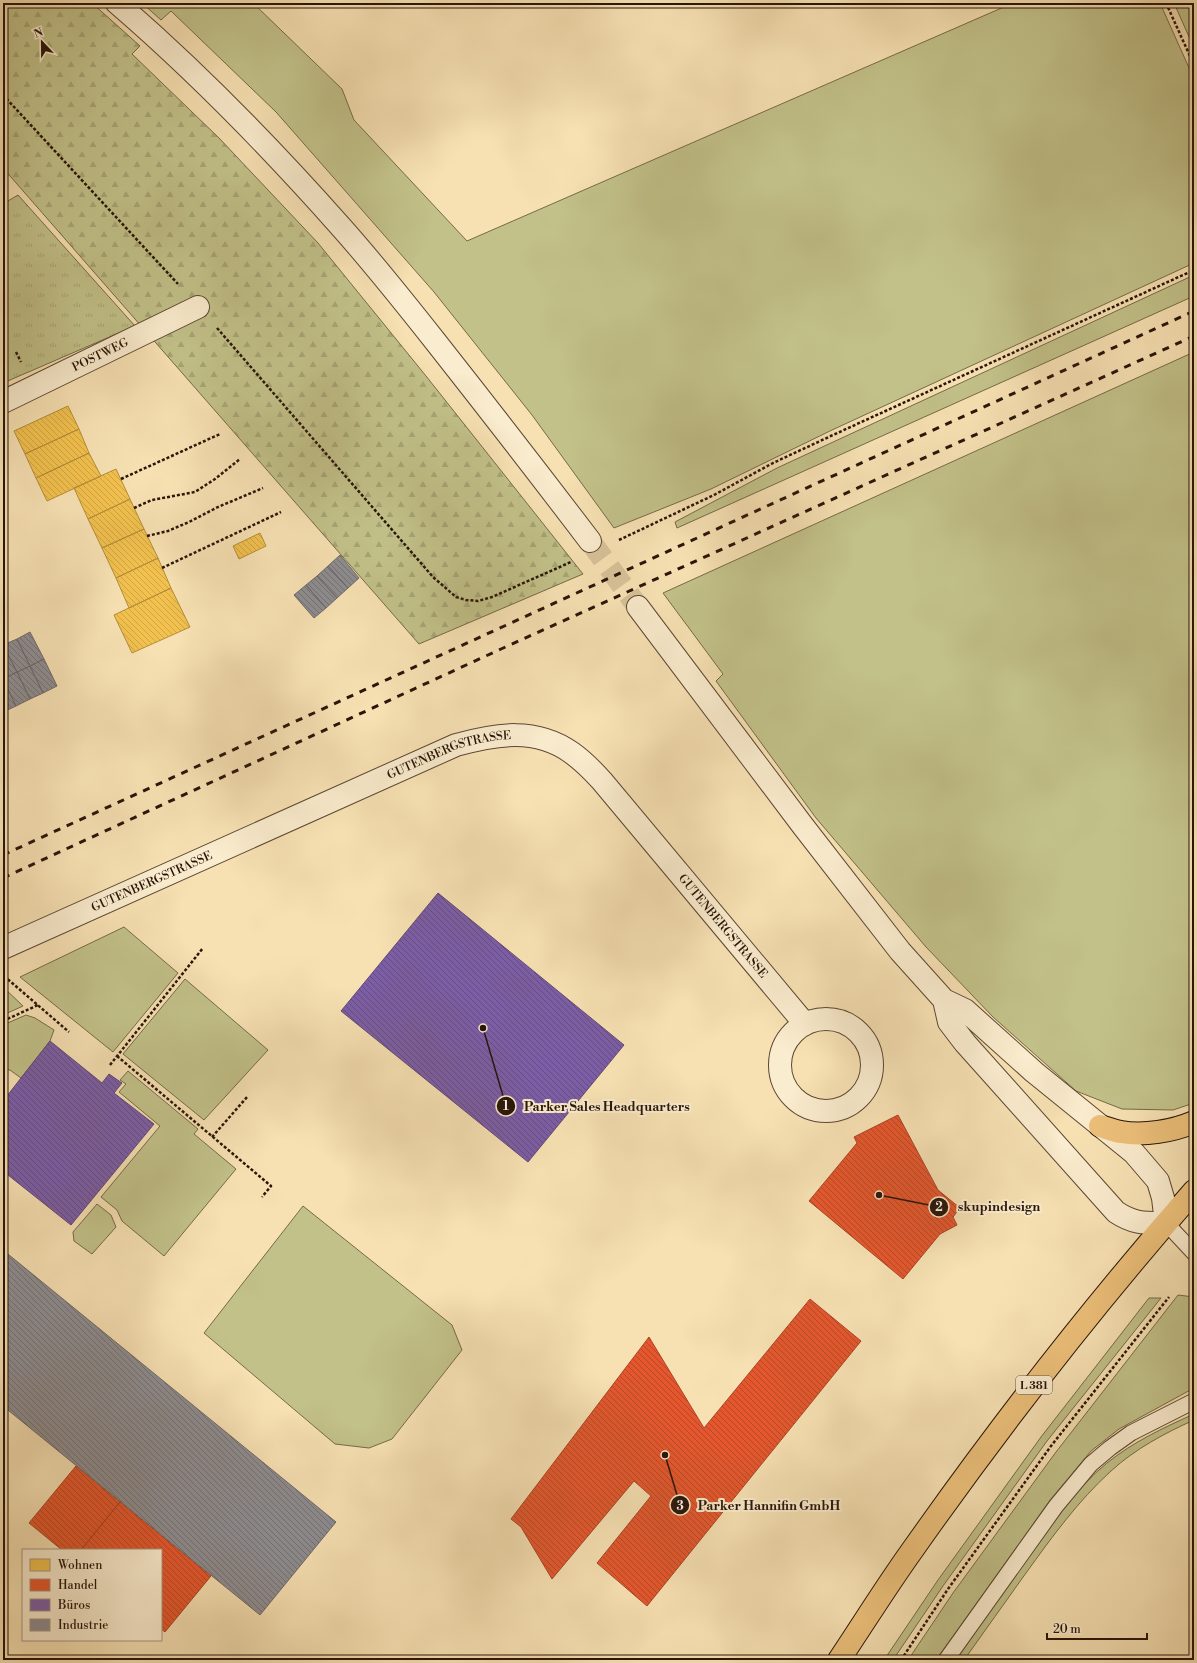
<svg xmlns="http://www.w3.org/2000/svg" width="1197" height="1663" viewBox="0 0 1197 1663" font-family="'Libre Bodoni',serif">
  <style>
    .grass { fill: #c2c189; stroke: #756a48 }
    .forest { fill: url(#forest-firs); stroke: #756a48 }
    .park { fill: url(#park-tufts); stroke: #756a48 }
    .homes { fill: url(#homes-back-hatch); stroke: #b58d39 }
    .shops { fill: url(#shops-back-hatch); stroke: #ac4323 }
    .offices { fill: url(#offices-back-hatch); stroke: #624877 }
    .industry { fill: url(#industry-back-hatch); stroke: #6f6969 }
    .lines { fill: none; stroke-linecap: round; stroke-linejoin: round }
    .tertiary-tunnel { stroke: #d8c299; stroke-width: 22; stroke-dasharray: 22 11; stroke-linecap: butt }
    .service-casing { stroke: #5c4733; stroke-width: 17 }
    .minor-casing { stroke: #5c4733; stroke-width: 24 }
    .tertiary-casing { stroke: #5c4733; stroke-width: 24 }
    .primary-casing { stroke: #281408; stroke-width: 24 }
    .path { stroke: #281408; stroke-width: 2.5; stroke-dasharray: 3 2; stroke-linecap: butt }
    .service { stroke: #faecce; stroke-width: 15 }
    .minor { stroke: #faecce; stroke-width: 22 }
    .tertiary { stroke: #faecce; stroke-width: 22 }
    .primary { stroke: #ecc07a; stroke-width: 22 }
    .rail { stroke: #281408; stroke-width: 3; stroke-dasharray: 7 7; stroke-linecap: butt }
    .labels { text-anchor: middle; stroke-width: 4; stroke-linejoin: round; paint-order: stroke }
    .shield { fill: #faecce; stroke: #675543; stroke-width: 1 }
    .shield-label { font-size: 11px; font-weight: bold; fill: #281408 }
    .street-label { font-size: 12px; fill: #281408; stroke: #faecce }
    .leader { fill: none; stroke: #281408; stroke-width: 1.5 }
    .callout-dot { fill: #281408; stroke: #faecce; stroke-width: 1.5 }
    .mark-label { font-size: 12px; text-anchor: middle; font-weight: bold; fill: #fff }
    .callout-label { font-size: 13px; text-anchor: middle; font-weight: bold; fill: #281408; stroke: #faecce; stroke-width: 4; stroke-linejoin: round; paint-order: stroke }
  </style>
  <defs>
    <pattern id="forest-firs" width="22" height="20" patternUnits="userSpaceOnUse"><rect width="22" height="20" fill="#c2c189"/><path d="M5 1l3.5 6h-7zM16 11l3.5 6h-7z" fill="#a7a575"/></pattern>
    <pattern id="park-tufts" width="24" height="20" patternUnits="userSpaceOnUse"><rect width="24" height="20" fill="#c2c189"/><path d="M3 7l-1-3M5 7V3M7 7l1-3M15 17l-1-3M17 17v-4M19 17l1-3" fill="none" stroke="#a7a575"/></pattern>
    <pattern id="homes-back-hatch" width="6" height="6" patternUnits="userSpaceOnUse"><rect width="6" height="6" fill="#f2c14e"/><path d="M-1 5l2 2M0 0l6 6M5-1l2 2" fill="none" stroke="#d0a543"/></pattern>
    <pattern id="shops-back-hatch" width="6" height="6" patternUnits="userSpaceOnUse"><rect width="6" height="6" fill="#e4572e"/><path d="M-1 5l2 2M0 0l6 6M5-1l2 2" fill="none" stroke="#b94725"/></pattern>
    <pattern id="offices-back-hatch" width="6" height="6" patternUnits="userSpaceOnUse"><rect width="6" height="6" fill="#7b5ea7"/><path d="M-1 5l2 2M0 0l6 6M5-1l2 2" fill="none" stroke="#654c86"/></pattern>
    <pattern id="industry-back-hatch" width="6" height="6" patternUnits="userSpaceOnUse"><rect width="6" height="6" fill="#8d8d92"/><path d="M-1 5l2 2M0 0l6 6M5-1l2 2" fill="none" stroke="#737275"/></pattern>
  </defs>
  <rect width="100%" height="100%" fill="#f7e1b3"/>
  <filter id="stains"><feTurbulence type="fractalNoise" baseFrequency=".005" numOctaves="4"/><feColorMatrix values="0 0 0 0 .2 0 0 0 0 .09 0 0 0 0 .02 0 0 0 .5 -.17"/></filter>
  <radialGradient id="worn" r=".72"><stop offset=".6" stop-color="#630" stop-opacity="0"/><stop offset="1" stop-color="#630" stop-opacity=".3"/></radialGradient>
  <path class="grass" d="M142,3h111l89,86 12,31 113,121 546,-238h147l34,76v184l-362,167 -121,59 -97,39 -82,-113 -98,-123 -158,-180 -105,-101 -10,9z
    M1174,3h20v45z
    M1194,275v21l-517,232 -2,-6 102,-54z
    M1194,352v751l-21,7 -51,-1 -46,-18 -83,-74 -67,-70 -110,-129 -100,-137 7,-7 -60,-81z
    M124,927l54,46 -65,79 -93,-75z
    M185,979l83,71 -64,70 -81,-66z
    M3,987l20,19 -20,9z
    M26,1015l9,3 19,12 -4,11 -29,37 -11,-8 -7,-1v-44z
    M128,1071l70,58 -4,5 42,35 -72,87 -42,-35 -5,-11 -16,-13 59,-71 -41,-34 7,-8 -6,-4z
    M97,1204l14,11 5,12 -24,27 -18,-13 -1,-9z
    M303,1206l149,119 10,25 -70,89 -23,9 -34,-4 -131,-111z
    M1178,1295l16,2v91l-75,41 -28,22 -40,48 -115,161h-28l45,-67 103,-141z
    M1149,1298h12l-114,143 -104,145 -50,74h-9l54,-80 103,-143z
    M1194,1414v6c-29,13 -59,29 -83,51 -33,30 -59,66 -85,102 -21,29 -41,58 -62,87h-8c24,-35 49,-69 73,-104 23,-32 47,-68 78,-93 26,-21 56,-35 87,-49z"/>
  <path class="forest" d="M3,3h89l48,43 -8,8 87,84 99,105 108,133 157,198 -164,70 -416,-476z"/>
  <path class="park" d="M18,195l117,131 -132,57v-179z"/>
  <path class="homes" d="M68,406l11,23 -54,25 -11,-23z
    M79,429l10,24 -53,25 -11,-24z
    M89,453l12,23 -54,25 -11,-23z
    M116,469l14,30 -42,20 -14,-31z
    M130,499l14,30 -42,19 -14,-29z
    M144,529l14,29 -42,20 -14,-30z
    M260,533l6,13 -27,13 -6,-13z
    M158,558l13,30 -42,20 -13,-30z
    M171,588l19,39 -58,26 -18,-38z"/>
  <path class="shops" d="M898,1115l40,75 22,18 -7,9 4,8 -17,9 -37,45 -94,-78 48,-58 -3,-6z
    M810,1299l51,42 -214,265 -50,-43 54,-67 -17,-15 -82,98 -31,-52 -10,-8 138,-182 55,91z
    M76,1466l44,36 -39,48h-19l-33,-27z
    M120,1502l91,74 -46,56 -4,-3v-79h-80z"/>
  <path class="offices" d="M438,893l186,152 -96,117 -187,-151z
    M50,1041l52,42 7,-9 13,9 -8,10 40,31 -83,101 -68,-54v-70z"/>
  <path class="industry" d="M340,555l19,23 -11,10 -20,-22z
    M328,566l20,22 -11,10 -20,-22z
    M317,576l20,22 -11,10 -20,-23z
    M306,585l20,23 -12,10 -20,-23z
    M30,632l14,27 -14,7 -13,-27z
    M17,639l13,27 -13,6 -14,-27z
    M3,645l14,27 -14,7z
    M44,659l13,27 -14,7 -13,-27z
    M30,666l13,27 -13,6 -13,-27z
    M17,672l13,27 -14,7 -13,-27z
    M3,679l13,27 -13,6z
    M3,1250l333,272 -76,93 -257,-209z"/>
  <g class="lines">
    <path class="tertiary-tunnel" d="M590,541l48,66"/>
    <g class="service-casing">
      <path id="service" d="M1166,1223l28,30
        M946,1660l110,-154 35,-42 19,-16 21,-15 63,-32"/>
    </g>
    <g class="minor-casing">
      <g id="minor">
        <path id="s1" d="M3,402l195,-95"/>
        <path id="s2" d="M3,948l453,-203c40,-11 80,-18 116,8 11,8 21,18 30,28l203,243"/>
        <circle cx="826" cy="1065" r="46"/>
      </g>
    </g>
    <g class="tertiary-casing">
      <path id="tertiary" d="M117,3c80,69 154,145 224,224 33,37 64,76 94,114 52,66 104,133 155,200
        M638,607l165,219 97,125 44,49 21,10 69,62 100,81 24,28 5,17 3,25c-21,0 -32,1 -50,-11l-151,-169 -16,-21 -5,-22"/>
    </g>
    <g class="primary-casing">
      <path id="primary" d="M1100,1126c7,2 14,5 21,6 23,4 52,-1 73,-10
        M839,1660c24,-36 47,-73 72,-108 88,-125 182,-246 283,-361"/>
    </g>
    <path class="path" d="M1166,3l28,62
      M3,95l175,189
      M217,328l216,249 23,20 10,3 12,1 14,-4 79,-35
      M16,352l5,10
      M121,479l99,-45
      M134,508l18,-8 43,-8 20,-13 25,-20
      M147,536l21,-5 21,-9 29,-15 45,-19
      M619,540l95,-45 59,-32 60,-28 361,-165
      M162,568l119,-56
      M4,976l65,56
      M3,1021l35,-16
      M117,1056l154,130 -9,11
      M110,1065l93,-117
      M212,1137l36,-41
      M901,1660l47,-71 103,-143 118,-149"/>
    <use href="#service" class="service"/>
    <use href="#minor" class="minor"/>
    <use href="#tertiary" class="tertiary"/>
    <use href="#primary" class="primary"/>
    <path class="rail" d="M3,855l1191,-544
      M3,878l498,-229 693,-313"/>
  </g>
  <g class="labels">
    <rect class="shield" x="1016" y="1376" width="36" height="18" rx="3"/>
    <g class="shield-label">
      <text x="1034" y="1389">L 381</text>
    </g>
    <g class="street-label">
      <text dy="4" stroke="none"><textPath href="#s1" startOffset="108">POSTWEG</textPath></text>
      <text dy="4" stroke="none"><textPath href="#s2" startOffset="487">GUTENBERGSTRASSE</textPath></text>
      <text dy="4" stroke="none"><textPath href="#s2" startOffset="163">GUTENBERGSTRASSE</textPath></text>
      <text dy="4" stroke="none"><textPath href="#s2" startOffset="847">GUTENBERGSTRASSE</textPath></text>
    </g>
  </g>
  <path class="leader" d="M483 1028L506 1106M879 1195L939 1207M665 1455L680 1505"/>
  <g class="callout-dot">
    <circle cx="483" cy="1028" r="4"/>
    <circle cx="879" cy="1195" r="4"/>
    <circle cx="665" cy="1455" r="4"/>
    <circle cx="506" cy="1106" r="10"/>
    <circle cx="939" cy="1207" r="10"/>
    <circle cx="680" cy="1505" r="10"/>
  </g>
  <g class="mark-label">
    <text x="506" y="1110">1</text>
    <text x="939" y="1211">2</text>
    <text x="680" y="1510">3</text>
  </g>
  <g class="callout-label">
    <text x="607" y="1111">Parker Sales Headquarters</text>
    <text x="999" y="1211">skupindesign</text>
    <text x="769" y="1510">Parker Hannifin GmbH</text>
  </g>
  <rect width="1197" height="1663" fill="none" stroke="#f7e1b3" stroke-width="16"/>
  <rect x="4" y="4" width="1189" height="1655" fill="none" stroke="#281408" stroke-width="2"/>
  <rect x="8" y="8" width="1181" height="1647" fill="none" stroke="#281408"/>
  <rect x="22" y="1549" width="140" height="92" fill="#faecce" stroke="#a6967f"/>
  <rect x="30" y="1559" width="20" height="12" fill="#f2c14e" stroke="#a6967f"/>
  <text x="58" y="1569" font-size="12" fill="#281408">Wohnen</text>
  <rect x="30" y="1579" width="20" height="12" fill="#e4572e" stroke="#a6967f"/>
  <text x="58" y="1589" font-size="12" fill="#281408">Handel</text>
  <rect x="30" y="1599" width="20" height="12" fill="#7b5ea7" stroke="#a6967f"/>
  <text x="58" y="1609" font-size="12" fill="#281408">Büros</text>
  <rect x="30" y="1619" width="20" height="12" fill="#8d8d92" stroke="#a6967f"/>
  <text x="58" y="1629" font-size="12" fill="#281408">Industrie</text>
  <g transform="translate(42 42) rotate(338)" stroke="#faecce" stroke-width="3" paint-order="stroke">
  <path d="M0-3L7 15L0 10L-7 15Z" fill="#281408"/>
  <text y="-6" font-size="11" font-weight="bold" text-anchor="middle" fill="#281408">N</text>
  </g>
  <path d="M1047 1633v6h100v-6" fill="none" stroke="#281408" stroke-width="2"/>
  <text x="1053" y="1633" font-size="12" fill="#281408" stroke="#faecce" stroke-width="3" paint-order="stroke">20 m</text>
  <rect width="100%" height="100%" filter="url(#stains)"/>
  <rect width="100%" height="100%" fill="url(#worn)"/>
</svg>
